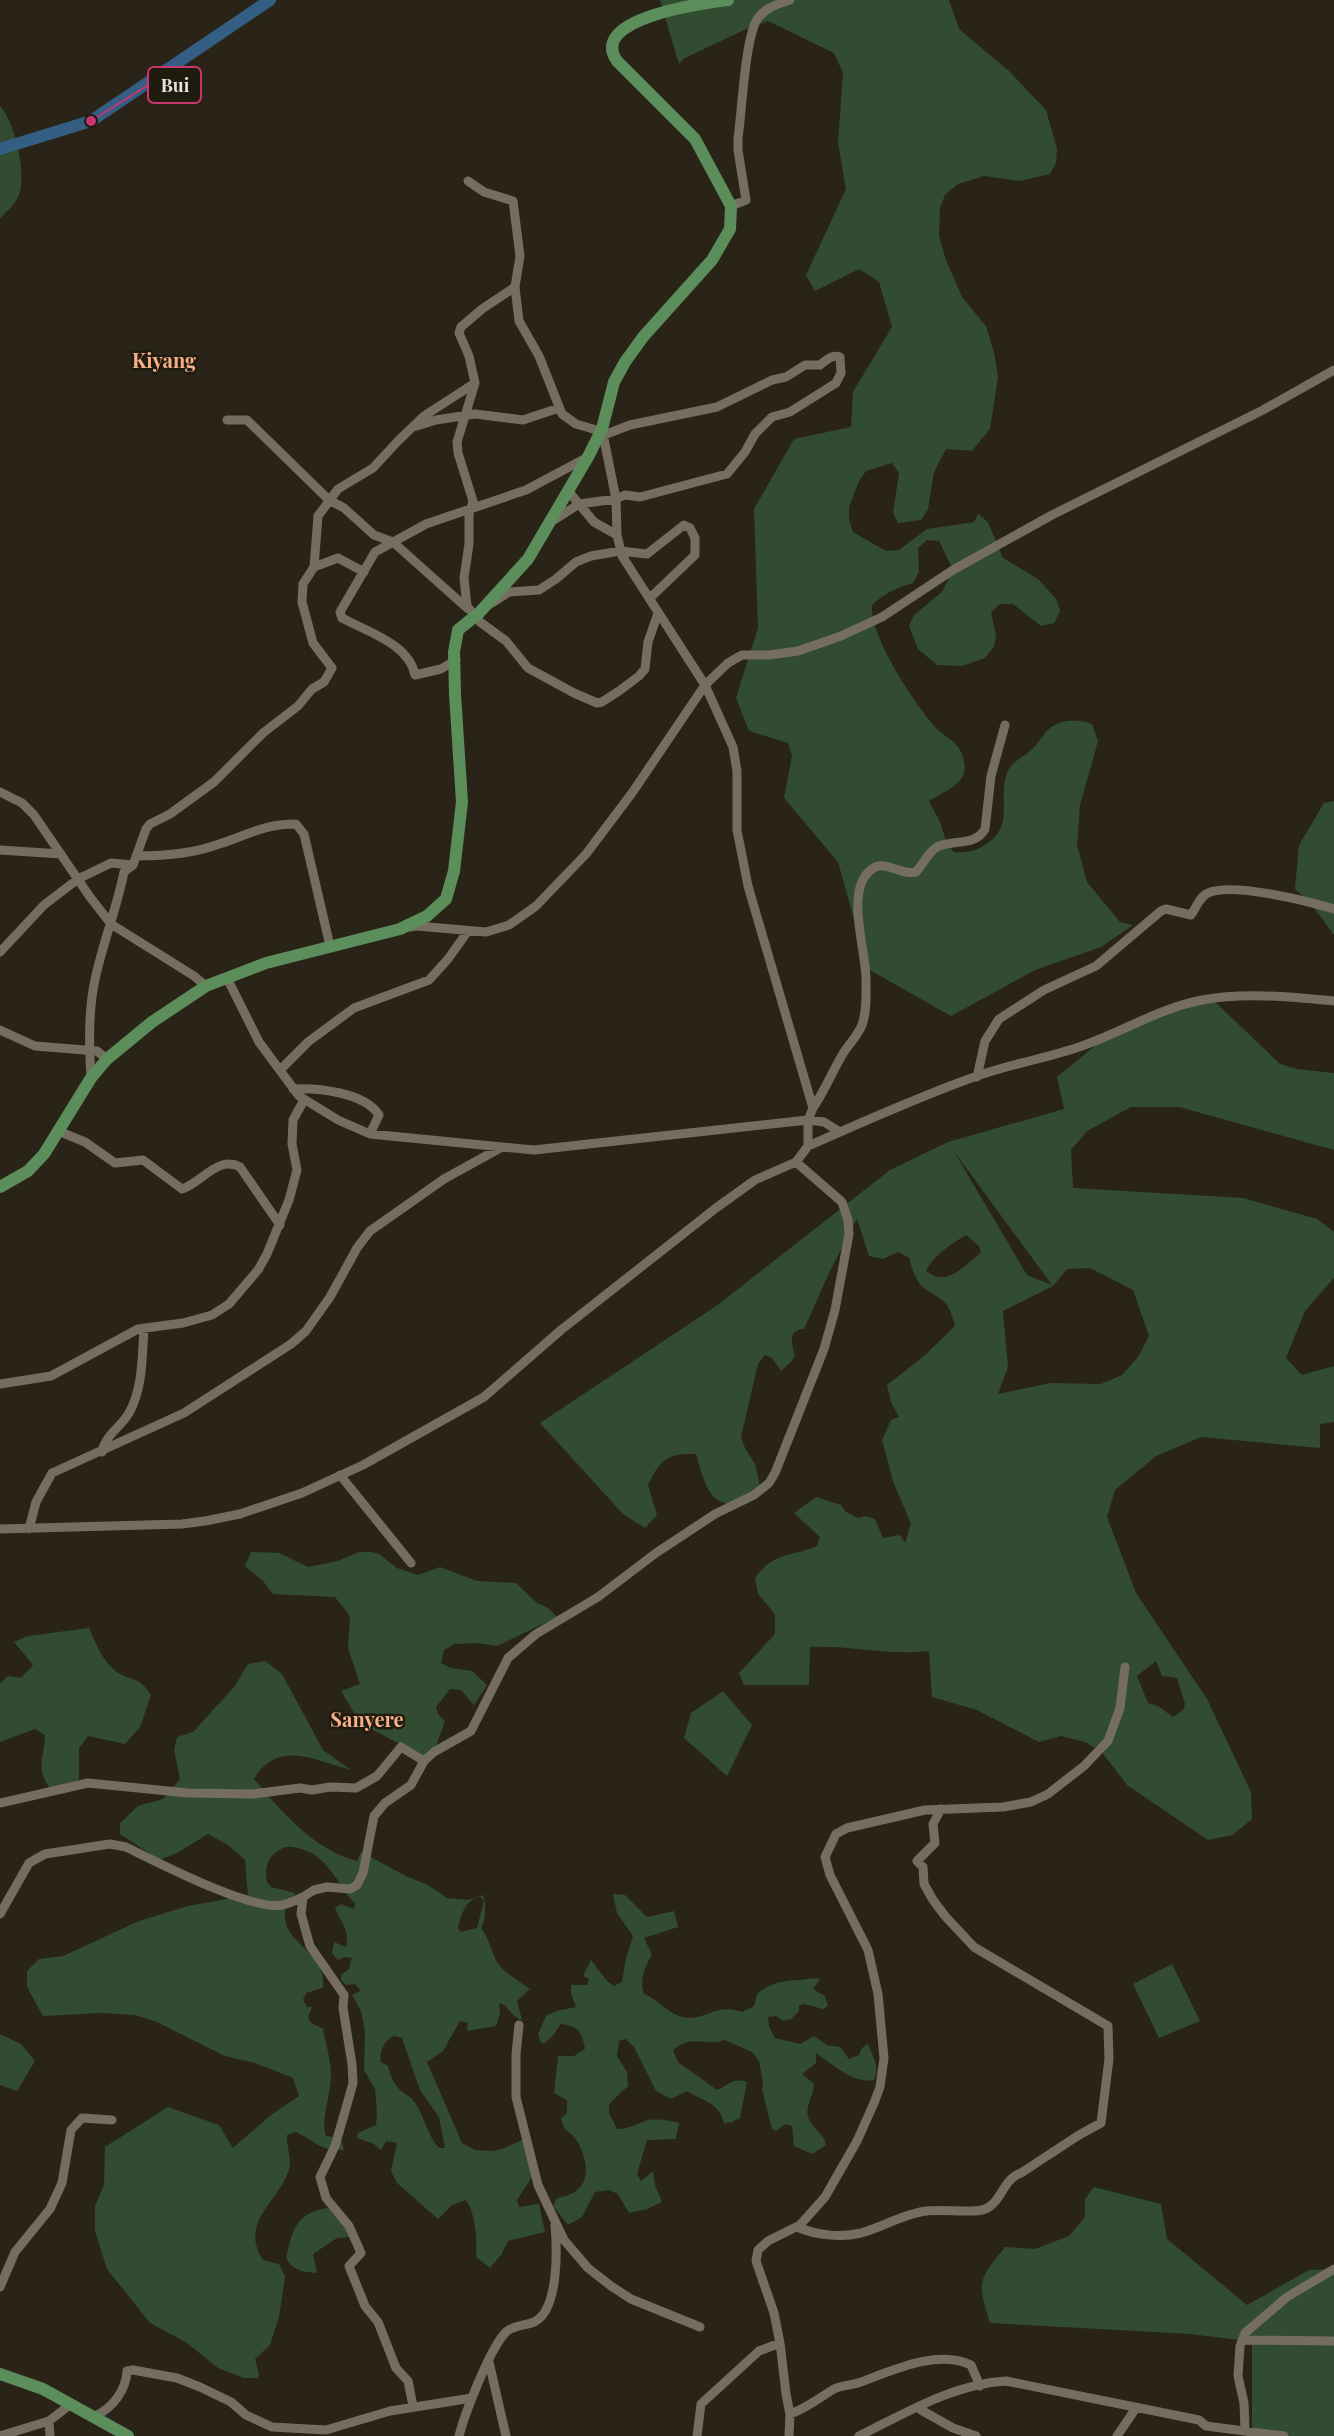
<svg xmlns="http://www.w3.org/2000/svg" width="1334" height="2436" viewBox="0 0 1334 2436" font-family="'Playfair Display',serif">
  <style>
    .green { fill: #314c30; fill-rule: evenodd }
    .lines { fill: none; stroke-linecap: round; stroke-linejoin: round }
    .river { stroke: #345e84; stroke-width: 12 }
    .minor { stroke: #756e60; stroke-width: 9 }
    .major { stroke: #5b8e5a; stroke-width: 12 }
    .labels { text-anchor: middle; stroke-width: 5; stroke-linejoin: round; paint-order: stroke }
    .quarter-label { font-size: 20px; font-weight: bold; fill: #f7af87; stroke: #201b0f }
    .leader { fill: none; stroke: #c7366e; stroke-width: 2 }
    .callout-dot { fill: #c7366e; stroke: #201b0f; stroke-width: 2 }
    .callout { fill: #201b0f; stroke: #c7366e; stroke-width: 2 }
    .callout-label { font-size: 18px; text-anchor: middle; font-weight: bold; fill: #e5e2da }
  </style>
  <rect width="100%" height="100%" fill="#2a2418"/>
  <path class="green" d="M660,0h289l10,29 50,42 37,39 11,39 -1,14 -6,11 -30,7 -36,-5 -26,8 -13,11 -5,13 -1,28 7,24 16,37 24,29 8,26 4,25 -8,52 -18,22 -26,-2 -12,23 -6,37 -7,11 -23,3 -5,-10 6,-40 -7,-10 -26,8 -7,10 -10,26v13l4,12 33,19 13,-1 28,-21 47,-7 4,-8 10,8 15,36 35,21 18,20 4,12 -6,12 -13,3 -28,-22h-13l-9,8 5,23 -2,12 -9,11 -23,8 -25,-1 -19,-16 -9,-23 5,-11 28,-23 11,-22 -14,-29 -12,-1 -9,8 1,24 -6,11c-17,5 -28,10 -41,22 -2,33 43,99 65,124 6,6 16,11 21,18 5,6 8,19 6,26 -5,14 -24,21 -35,28l11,21 7,22 7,8c13,1 21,-1 31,-7 31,-19 12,-45 22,-72 5,-12 14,-14 23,-22 6,-5 10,-12 15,-18 12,-14 31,-15 47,-9l6,17 -18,64 -3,40 10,37 33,40 13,3 -32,22 -66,23 -84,46 -83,-47 -30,-107 -54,-64 8,-42 -4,-13 -39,-12 -13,-33 22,-70 -4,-119 40,-70 57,-12 2,-35 39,-65 -13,-45 -20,-13 -44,22 -9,-16 40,-86 -8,-46 5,-70 -9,-20 -66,-32 -24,9 -61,29 -4,5z
    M0,106c15,16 28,70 18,91 -3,8 -13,15 -18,22z
    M1334,801v134l-25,-34 -14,-12 4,-44 25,-42z
    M1212,999l68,65 17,5 37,4v77l-155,-43h-48l-44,24 -16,19 2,38 170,10 74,21 17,13v46l-29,33 -19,47 16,17 32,-9v56l-14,2v24l-119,-11 -45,19 -41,34 -8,27 29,76 71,106 44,93 1,27 -19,16 -25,5 -81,-55 -26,-34 -16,-9 -24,-6 -22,6 -62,-32 -45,-13 -3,-46c-40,5 -79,-6 -119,-4l-1,38h-65l-5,-12 36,-39v-20l-17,-20 -3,-16c18,-26 36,-21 62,-32l3,-9 -26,-24 22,-16 25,8 5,7 12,6 8,-2 9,3 8,19 17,-3 5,8 6,-19 -18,-43 -11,-41 9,-20 8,-3 -8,-15 -4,-17 37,-29 31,-30c-7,-26 -10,-24 -30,-37 -9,-7 -13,-20 -16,-31l-11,-6 -15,7 -14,-3 -12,-37 -28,54 -25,56c-16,0 -13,15 -9,26l-4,7 -10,9 -9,-13 -7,-3 -7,9 -17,73 4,11 10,16 5,22 -7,14c-8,1 -17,4 -24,4 -22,-1 -28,-33 -33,-50 -29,-1 -36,6 -48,31l9,30 -12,13 -22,-14 -83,-91 179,-119 171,-134 58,-28 116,-33 -7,-32 45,-37 98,-39zM953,1150l99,135 -25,-10zM966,1235l13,11 2,7c-18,13 -34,35 -55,18 9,-17 24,-26 40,-36zM1090,1268l43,22 16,46 -11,21 -16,18 -21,9 -51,-1 -52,11 10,-27 -5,-56 50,-25 14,-17zM1156,1661l6,15 15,2 8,26 -2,6 -10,7 -15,-11 -10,-3 -11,-27z
    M251,1552l28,1 29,14 30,-6 21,-9h13l7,2 18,14 21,7 22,-8 37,14 39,2 21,20 11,5 9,9 -60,29 -20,-3 -23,1 -10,6 -3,13 10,5 21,3 15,14 -13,20 -13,-15 -11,-1 -14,18 2,7 7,7 -14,39 -58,-30 -16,-12 -16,-27 19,-7 -12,-36 2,-32 -15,-19 -62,-3 -10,-13 -18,-15z
    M89,1628c7,16 14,34 28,44 17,11 21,3 34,23l-11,32 -15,17 -37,-8 -9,12v31l-15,12 -11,1c-19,-23 -9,-31 -8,-57l-10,-6 -35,13v-59l8,-7 13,2 12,-13 -19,-23 14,-6z
    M265,1661l17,13 41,76 28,20c-37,-10 -73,-31 -97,9 27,32 60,71 103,82l4,-9 45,24 22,9 19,13 21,2 15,-5c3,7 3,26 -2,33 8,10 10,23 16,34 7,11 22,19 33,27l-13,12 5,19c-11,-3 -12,-14 -23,-17l1,11 -4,12 -29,5 1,-8 -8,-2 -17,30 -16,11 35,81 13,7 17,1 13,-3 25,-12 5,36 -18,28 2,7 20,-3 6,28 -37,9 -7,14 -11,13 -14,-11c1,-18 0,-42 -10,-57l-14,5 -14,14 -41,-36 -6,-12 6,-28 -11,-2 -5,9 -7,-6 -17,-6 1,-5 18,-8 1,-11 -2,-25 -11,-19 1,-38 -4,-21 -9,-16 9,-4 -6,-7 -9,1 -5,-5v-5l8,-6 3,-11 -7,-1 -7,3 -6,-7 2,-11 12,5c4,-17 -5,-24 -11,-39l6,-4 13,5 1,-5c-17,-19 -27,-48 -54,-55 -11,-3 -16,-4 -26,4 -9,7 -10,18 -8,29l4,5 24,6 -1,11 -8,2c-10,38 42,43 37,82l-17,5 -3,7 4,7h5l-4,10 2,5 13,7c3,15 8,32 8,47 0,17 -11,46 -5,60l15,2 3,12c-26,0 -26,-7 -48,-18l-9,3c-1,12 6,25 1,37 -11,32 -49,50 -25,88l16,4 6,13 -6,40 -9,28 -15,14 4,15 -1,4h-14l-26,-10 -31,-25 -37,-20 -43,-54 -12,-38v-25l9,-21 1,-38 63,-40 51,18 14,23 38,-33 28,-19 -6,-18 -38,-15 -30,-7 -68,-34 -22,-7 -35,-2 -57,3 -16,-29v-16l12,-12 24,-3 76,-35 49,-15 60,-11 -3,-35 -17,-15 -20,-11 -31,19 -18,7 -39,-26v-11l18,-17 25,-7 17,-20 -6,-29 3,-13 16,-5 42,-46 13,-22zM481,1897l3,4 -7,27 -16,4 -3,-4c3,-13 8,-30 23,-31zM394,2036l8,2 18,52 19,27 6,31h-6c-14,-16 -14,-34 -27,-49 -1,-2 -6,-4 -7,-5 -10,-7 -14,-16 -17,-28l-7,-4c-2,-10 3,-22 13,-26z
    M723,1691l29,34 -25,51 -43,-38 7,-25z
    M613,1894l12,1 22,22 27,-6 4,16 -34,11 8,17c-7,11 -13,27 -8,39 16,6 28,25 47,24 20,-2 28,-14 51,-6l12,-6 3,-12c14,-12 26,-13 43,-14 7,0 12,-3 20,-1l-7,10 12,7 3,10 -5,3 -19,-5 -5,2v5l-8,8 -8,2 -7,-5 -8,1 1,9 6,12 25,6 14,-8 13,9 13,2 9,12 10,-4 3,-7 6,-4c5,13 12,22 6,36 -21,4 -42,-16 -58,-27v10l-14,11 12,10c0,11 -9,22 -6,33 4,12 16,16 18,28l-14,9 -18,-8 -2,-20 -6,-2 -10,7 -4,-2 -10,-39 1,-8 -4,-21 -7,-9 -27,-12c-18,7 -33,-7 -52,10l5,12 39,28c12,-5 16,-13 30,-8l-7,36 -8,4 -8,1c-5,-21 -22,-22 -37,-32l-16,8 -15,-8 -22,-44 -8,-8 -7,2 -2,15 10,16 1,14 -19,18v9l8,16c11,0 17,-4 28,-8 10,-3 23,-1 34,2l-3,16 -29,1 -10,34 4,7 12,-10 2,14 7,17 -15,7 -18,4 -11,-19 -9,-4 -14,2 -13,25 -14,8 -15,-19 4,-8c26,-4 34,-20 26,-44 -2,-5 -5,-13 -9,-17 -8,-8 -10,-6 -13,-19l6,-5v-13l-13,-7 4,-37h16l11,-7c-3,-17 -7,-23 -24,-25l-10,14 -8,6 -3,-3 -2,-7 8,-18 10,-5 20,-4 -5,-13v-9h16l2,-6 -6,-3 8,-16 16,21 7,5 8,-4 4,-24 7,-22 -16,-23z
    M1172,1964l28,57 -41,17 -26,-54z
    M0,2034l21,10 14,17 -18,30 -17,-6z
    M1094,2187l67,17 6,35 80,66 62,-35 25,-1v167h-82v-94l-3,4 -1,-5 -58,-7 -200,-11c-13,-42 -12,-42 15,-76l30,2 34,-13 16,-19v-18z
    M326,2208l7,1 19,13 1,8 -4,7 -12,1 -24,16 4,19c-13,-1 -24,-2 -31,-15 7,-28 8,-43 40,-50z"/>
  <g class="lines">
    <path class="river" d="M0,149l91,-28 179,-121"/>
    <path class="minor" d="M468,181l16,11 29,9 7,55 -5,31 4,34 20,35 23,58 14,10 24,7
      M731,206l15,-6 -8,-50v-12c4,-26 7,-102 20,-120 8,-11 20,-14 32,-18
      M515,287l-33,22 -21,18 -2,6 10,23 6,27 -18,59 1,11 15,48 -4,14v29l-5,34 3,28 13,16 26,19 22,27 46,25 23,10 5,-1 17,-11 20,-15 6,-7 3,-27 10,-29
      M227,420h20l82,80 15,8 30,27 19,7 75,67
      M417,426l19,-6 39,-6 48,6 36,-12
      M602,429l14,70 1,36 5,21 83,129 28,62 4,24v59l11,56 65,222 -5,12v26
      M569,492l25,30 23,13
      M554,520l25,-16 37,-5 9,-4 15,2 87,-23 18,-22 10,-18 17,-17 18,-5 46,-29 5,-10 -1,-16c-9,-3 -13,3 -20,8h-15l-19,12 -14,3 -55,27 -87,18 -26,10
      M314,567l24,-9 26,14
      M492,603l17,-11 30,-2 17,-11 20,-17 15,-6 29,-5 27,3 37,-29 6,3 5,10v17l-45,43
      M456,660l-15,9 -26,6c-6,-31 -47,-43 -73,-57l-2,-6 35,-60 51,-28 100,-34 62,-33
      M0,792l22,11 12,12 56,82 21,27 83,52 12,10
      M0,850l61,4
      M136,856c28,0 57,-2 83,-12 29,-9 44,-20 77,-20l8,10 26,112
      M410,927l7,-1 69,6 23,-7 27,-19 50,-52 46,-61 73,-108 23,-22 14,-8h27l29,-4 43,-15 41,-19 71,-47 99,-55 211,-105 71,-40
      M0,952l44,-47 34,-26 33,-16 22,2
      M227,978l32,64 40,54 39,24 32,14 164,16 274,-30 16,2 16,10
      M0,1030l35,16 62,5 10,8
      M280,1070l28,-28 46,-34 75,-28 19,-21 20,-28
      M977,1077l8,-36 14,-22 45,-29 52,-24 65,-55 5,-2 25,6c5,-7 9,-19 17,-22 24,-11 100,8 126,16
      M91,1078c-2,-33 -3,-70 5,-103 8,-35 21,-68 28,-103l9,-7 13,-36 4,-5 20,-10 44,-32 49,-49 35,-27 14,-17 12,-7 8,-14 -19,-25 -11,-41 1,-18 11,-17 4,-51 20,-27 35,-21 25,-27 26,-25 51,-33
      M293,1089c25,-1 71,3 86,26l-9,19
      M813,1108c12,-18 20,-38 31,-56 6,-9 14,-17 18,-27 5,-13 4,-32 4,-46 0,-30 -22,-90 6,-110 14,-10 29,7 44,3 7,-7 12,-20 21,-25 16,-8 38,0 48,-18l6,-53 14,-51
      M58,1131l27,11 30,21 28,-3 39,29c19,-6 36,-34 58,-22l40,58
      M0,1384l51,-8 87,-47 45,-6 29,-8 17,-11 29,-34 9,-16 22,-54 8,-30 -5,-26 1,-24 11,-20
      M102,1452c3,-17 19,-25 27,-39 14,-25 13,-56 15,-84
      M340,1475l71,88
      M0,1529l182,-5 23,-3 35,-7 62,-21 61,-28 121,-68 77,-67 155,-122 39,-28 41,-18 12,-16c55,-24 112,-50 169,-70 34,-12 71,-18 105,-30 40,-14 78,-38 120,-46 42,-8 90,-3 132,1
      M29,1529l7,-27 16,-29 132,-60 107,-69 15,-13 24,-34 27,-49 13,-17 74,-52 58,-32
      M0,1803l88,-20 100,10 65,1 47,-6 12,2 18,-3 26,1 21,-12 24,-29 23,14
      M0,1914l29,-51 16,-9 65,-10 16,3c31,15 125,64 156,58 7,-1 14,-5 21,-8
      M519,2025l-3,29v43l22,88 26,55 24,28 23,18 20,13 69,28
      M800,2225l-3,2c19,8 43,11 64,6 22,-6 42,-19 65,-22 17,-2 43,2 56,-1 19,-4 20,-31 39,-37l58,-38 22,-12 8,-64 -1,-33 -134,-79 -29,-31 -12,-16 -9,-16 -1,-17 -6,-6 18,-18 -2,-19 8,-15
      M0,2287l15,-35 35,-43 12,-26 9,-53 11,-12 30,2
      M1242,2340l92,1
      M489,2362l17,74
      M413,2406l-5,-25 -12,-13 -18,-46 -13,-16 -16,-40 12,-13 -12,-27 -23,-28 -6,-21 15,-31 11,-38 7,-25 -1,-19 -9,-56 1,-13 -34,-49 -9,-32 2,-17 11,-7 13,-3 23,2 7,-4 6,-12 11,-57 11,-13 26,-18 13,-24 10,-9 37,-21 37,-73 28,-24 62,-37 58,-44 59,-39 39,-19 15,-12 6,-10 49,-124 11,-39 14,-76 -1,-14 -6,-18 -46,-40
      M920,2406l1,4 32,18 23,8
      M790,2414c17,-6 29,-16 44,-25 8,-4 19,-4 27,-7 32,-12 77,-33 110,-17l9,21
      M95,2416c18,-8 31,-26 32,-45l6,-1 44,8 23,9 31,15 15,13 26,12 54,3 64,-19 82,-13
      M49,2421l1,15
      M1245,2430l-1,-27 -6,-27 2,-30 5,-13 42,-36 47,-28
      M0,2436l49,-15 22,-17
      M459,2436c6,-23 31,-88 47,-104 7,-7 21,-6 30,-11 23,-14 21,-73 19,-96
      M697,2436l4,-32 58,-53 21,-8
      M789,2436l1,-22 -4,-20 -6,-51 -6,-30 -18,-52 2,-11 10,-9 32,-16 25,-28 32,-56 17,-38 6,-16 4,-29 -6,-64 -10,-44 -38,-75 -5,-18 11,-23 11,-6 78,-18 78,-3 28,-5 17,-8 36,-28 24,-25 12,-33 5,-41
      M859,2436c47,-23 94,-52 147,-55l193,39 7,6 78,10
      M1117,2436l19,-28"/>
    <path class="major" d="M0,1187l28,-16 16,-17 47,-76 16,-19 45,-37 54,-36 60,-23 134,-34 27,-13 19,-17 8,-28 8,-69 -7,-108 -1,-42 4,-22 21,-17 49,-54 60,-102 14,-28 12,-47 11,-20 18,-25 69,-77 18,-31 1,-23 -36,-67 -78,-78c-30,-43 88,-58 111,-61
      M0,2374l43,15 85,47"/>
  </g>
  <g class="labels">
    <g class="quarter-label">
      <text x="164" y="368">Kiyang</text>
      <text x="367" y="1727">Sanyere</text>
    </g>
  </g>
  <path class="leader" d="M91 121L148 85"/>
  <circle class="callout-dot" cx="91" cy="121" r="6"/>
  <rect class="callout" x="148" y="67" width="53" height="36" rx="6"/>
  <g class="callout-label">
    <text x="175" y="92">Bui</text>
  </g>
</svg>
